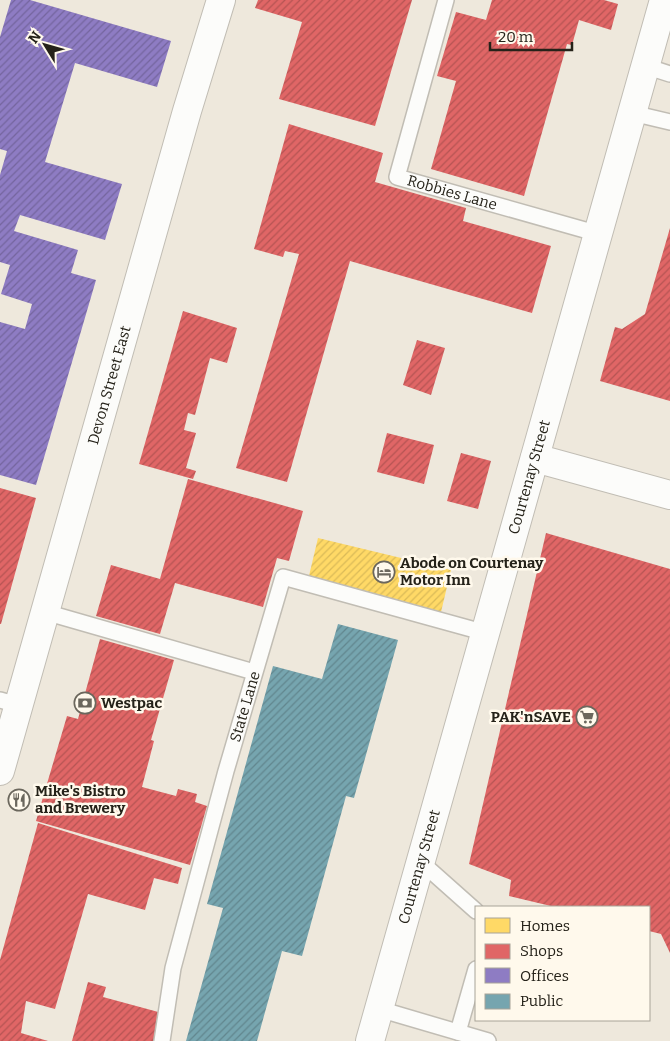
<svg xmlns="http://www.w3.org/2000/svg" width="670" height="1041" viewBox="0 0 670 1041" font-family="Bitter,serif">
  <style>
    .homes { fill: url(#homes-hatch) }
    .shops { fill: url(#shops-hatch) }
    .offices { fill: url(#offices-hatch) }
    .public { fill: url(#public-hatch) }
    .lines { fill: none; stroke-linecap: round; stroke-linejoin: round }
    .lane-casing { stroke: #c1bdb4; stroke-width: 18 }
    .street-casing { stroke: #c1bdb4; stroke-width: 30 }
    .secondary-casing { stroke: #c1bdb4; stroke-width: 30 }
    .primary-casing { stroke: #c1bdb4; stroke-width: 30 }
    .lane { stroke: #fcfcfa; stroke-width: 15 }
    .street { stroke: #fcfcfa; stroke-width: 28 }
    .secondary { stroke: #fcfcfa; stroke-width: 28 }
    .primary { stroke: #fcfcfa; stroke-width: 28 }
    .labels { text-anchor: middle; stroke-width: 5; stroke-linejoin: round; paint-order: stroke }
    .street-label { font-size: 15px; fill: #252219; stroke: #fff9ec }
    .poi-label { font-size: 15px; font-weight: bold; fill: #252219; stroke: #fff9ec; text-anchor: start }
  </style>
  <defs>
    <pattern id="homes-hatch" width="6" height="6" patternUnits="userSpaceOnUse" patternTransform="scale(1.25)"><rect width="6" height="6" fill="#ffd966"/><path d="M-1 1l2-2M0 6l6-6M5 7l2-2" fill="none" stroke="#daba58"/></pattern>
    <pattern id="shops-hatch" width="6" height="6" patternUnits="userSpaceOnUse" patternTransform="scale(1.25)"><rect width="6" height="6" fill="#e06666"/><path d="M-1 1l2-2M0 6l6-6M5 7l2-2" fill="none" stroke="#b55453"/></pattern>
    <pattern id="offices-hatch" width="6" height="6" patternUnits="userSpaceOnUse" patternTransform="scale(1.25)"><rect width="6" height="6" fill="#8e7cc3"/><path d="M-1 1l2-2M0 6l6-6M5 7l2-2" fill="none" stroke="#74659e"/></pattern>
    <pattern id="public-hatch" width="6" height="6" patternUnits="userSpaceOnUse" patternTransform="scale(1.25)"><rect width="6" height="6" fill="#76a5af"/><path d="M-1 1l2-2M0 6l6-6M5 7l2-2" fill="none" stroke="#61868e"/></pattern>
  </defs>
  <rect width="100%" height="100%" fill="#eee8dc"/>
  <path class="homes" d="M318,538l133,32 -10,42 -133,-32z"/>
  <path class="shops" d="M258,0h154l-37,126 -96,-27 23,-77 -47,-14z
    M492,0h112l14,4 -7,26 -32,-10 -7,25 -5,-1 -43,152 -93,-27 25,-88 -19,-5 19,-64 30,8z
    M289,124l94,29 -8,29 91,26 -3,13 88,25 -19,67 -182,-52 -63,221 -51,-14 63,-214 -14,-3 -2,6 -29,-8z
    M670,228v173l-70,-20 15,-54 7,2 23,-15z
    M183,311l54,17 -10,35 -17,-5 -15,57 -7,-2 -4,17 12,3 -10,35 10,3 -3,8 -54,-15z
    M417,340l28,8 -14,47 -28,-10z
    M387,433l47,12 -10,39 -47,-12z
    M461,453l30,8 -13,48 -31,-8z
    M188,479l115,32 -14,50 -12,-3 -14,49 -88,-24 -15,51 -64,-18 15,-51 49,14z
    M0,488l36,10 -35,126h-1z
    M546,533l124,36v384l-9,-19 -12,-3v-24h-94l-46,-11 2,-16 -42,-16z
    M100,639l74,21 -23,80 3,1 -12,46 34,9 2,-7 19,5 -2,8 12,4 -17,59 -154,-44 31,-105 11,3z
    M38,823l144,45 -4,16 -24,-6 -9,32 -57,-16 -33,115 -29,-8 -5,32 27,8h-48v-81z
    M88,982l18,5 -3,10 59,16 -8,28h-82z"/>
  <path class="offices" d="M11,0h19l141,41 -14,46 -82,-24 -30,99 77,22 -17,56 -85,-25 -6,16 64,19 -7,23 25,7 -60,205 -36,-10v-153l25,7 7,-25 -31,-10 9,-29 -10,-3v-87l7,-24 -7,-2v-112z"/>
  <path class="public" d="M338,624l60,16 -44,158 -8,-2 -44,160 -20,-5 -25,90h-71l37,-133 -16,-4 66,-238 49,13z"/>
  <g class="lines">
    <g class="lane-casing">
      <g id="lane">
        <path id="s1" d="M446,0l-49,177 202,57"/>
        <path d="M645,66l25,8"/>
        <path d="M632,113l38,9"/>
        <path d="M45,612l209,60"/>
        <path d="M0,700l18,5"/>
        <path d="M422,863l54,48"/>
        <path d="M379,1009l109,32"/>
        <path d="M458,1032l18,-63"/>
        <path id="s2" d="M162,1041l11,-73 53,-197 57,-194 203,56"/>
      </g>
    </g>
    <g class="street-casing">
      <path id="street" d="M535,458l135,37"/>
    </g>
    <g class="secondary-casing">
      <g id="secondary">
        <path id="s3" d="M0,771l187,-660 34,-111"/>
      </g>
    </g>
    <g class="primary-casing">
      <g id="primary">
        <path id="s4" d="M370,1041l294,-1041"/>
      </g>
    </g>
    <use href="#lane" class="lane"/>
    <use href="#street" class="street"/>
    <use href="#secondary" class="secondary"/>
    <use href="#primary" class="primary"/>
  </g>
  <defs>
    <g id="hotel-ring" transform="scale(1.125)"><circle r="9.5" fill="#fff9ec" stroke="#6b675d" stroke-width="1.5"/><path d="M-6-4.5h1.5V1H6V5H4.5V3h-9V5H-6ZM-4 0a1.8 1.8 0 1 1 3.6 0ZM.5 0V-2.5h3Q6-2.5 6 0Z" fill="#6b675d"/></g>
    <g id="bank-ring" transform="scale(1.125)"><circle r="9.5" fill="#fff9ec" stroke="#6b675d" stroke-width="1.5"/><path d="M-6-4H6V4H-6ZM0-2.3a2.3 2.3 0 1 0 0 4.6a2.3 2.3 0 1 0 0-4.6Z" fill="#6b675d"/></g>
    <g id="supermarket-ring" transform="scale(1.125)"><circle r="9.5" fill="#fff9ec" stroke="#6b675d" stroke-width="1.5"/><path d="M-6-5.5h2.5l.6 2H6L4.5 2H-2.5L-4.4-4H-6ZM-1.5 3.2a1.3 1.3 0 1 0 .1 0ZM3 3.2a1.3 1.3 0 1 0 .1 0Z" fill="#6b675d"/></g>
    <g id="restaurant-ring" transform="scale(1.125)"><circle r="9.5" fill="#fff9ec" stroke="#6b675d" stroke-width="1.5"/><path d="M-5-6h1v4h1v-4h1v4h1v-4h1v5L-1.5 .5V6h-2V.5L-5-1ZM5-6V6H3V1.5H1.5Q1.5-4 5-6Z" fill="#6b675d"/></g>
  </defs>
  <g fill-rule="evenodd">
    <use href="#hotel-ring" x="384" y="572"/>
    <use href="#bank-ring" x="85" y="703"/>
    <use href="#supermarket-ring" x="587" y="717"/>
    <use href="#restaurant-ring" x="19" y="800"/>
  </g>
  <g class="labels">
    <g class="street-label">
      <text dy="5" stroke="none"><textPath href="#s1" startOffset="241">Robbies Lane</textPath></text>
      <text dy="5" stroke="none"><textPath href="#s3" startOffset="401">Devon Street East</textPath></text>
      <text dy="5" stroke="none"><textPath href="#s4" startOffset="586">Courtenay Street</textPath></text>
      <text dy="5" stroke="none"><textPath href="#s2" startOffset="345">State Lane</textPath></text>
      <text dy="5" stroke="none"><textPath href="#s4" startOffset="181">Courtenay Street</textPath></text>
    </g>
    <g class="poi-label">
      <text x="400" y="568">Abode on Courtenay<tspan x="400" dy="17">Motor Inn</tspan></text>
      <text x="101" y="708">Westpac</text>
      <text x="571" y="722" text-anchor="end">PAK'nSAVE</text>
      <text x="35" y="796">Mike's Bistro<tspan x="35" dy="17">and Brewery</tspan></text>
    </g>
  </g>
  <rect x="475" y="906" width="175" height="115" fill="#fff9ec" stroke="#a8a398"/>
  <rect x="485" y="918" width="25" height="15" fill="#ffd966" stroke="#a8a398"/>
  <text x="520" y="931" font-size="15" fill="#252219">Homes</text>
  <rect x="485" y="944" width="25" height="15" fill="#e06666" stroke="#a8a398"/>
  <text x="520" y="956" font-size="15" fill="#252219">Shops</text>
  <rect x="485" y="968" width="25" height="15" fill="#8e7cc3" stroke="#a8a398"/>
  <text x="520" y="981" font-size="15" fill="#252219">Offices</text>
  <rect x="485" y="994" width="25" height="15" fill="#76a5af" stroke="#a8a398"/>
  <text x="520" y="1006" font-size="15" fill="#252219">Public</text>
  <g transform="translate(45 45) rotate(307)" stroke="#fff9ec" stroke-width="4" paint-order="stroke">
  <path d="M0-4L9 19L0 12L-9 19Z" fill="#252219"/>
  <text y="-8" font-size="14" font-weight="bold" text-anchor="middle" fill="#252219">N</text>
  </g>
  <path d="M490 42v8h82v-8" fill="none" stroke="#252219" stroke-width="2.5"/>
  <text x="498" y="42" font-size="15" fill="#252219" stroke="#fff9ec" stroke-width="4" paint-order="stroke">20 m</text>
</svg>
